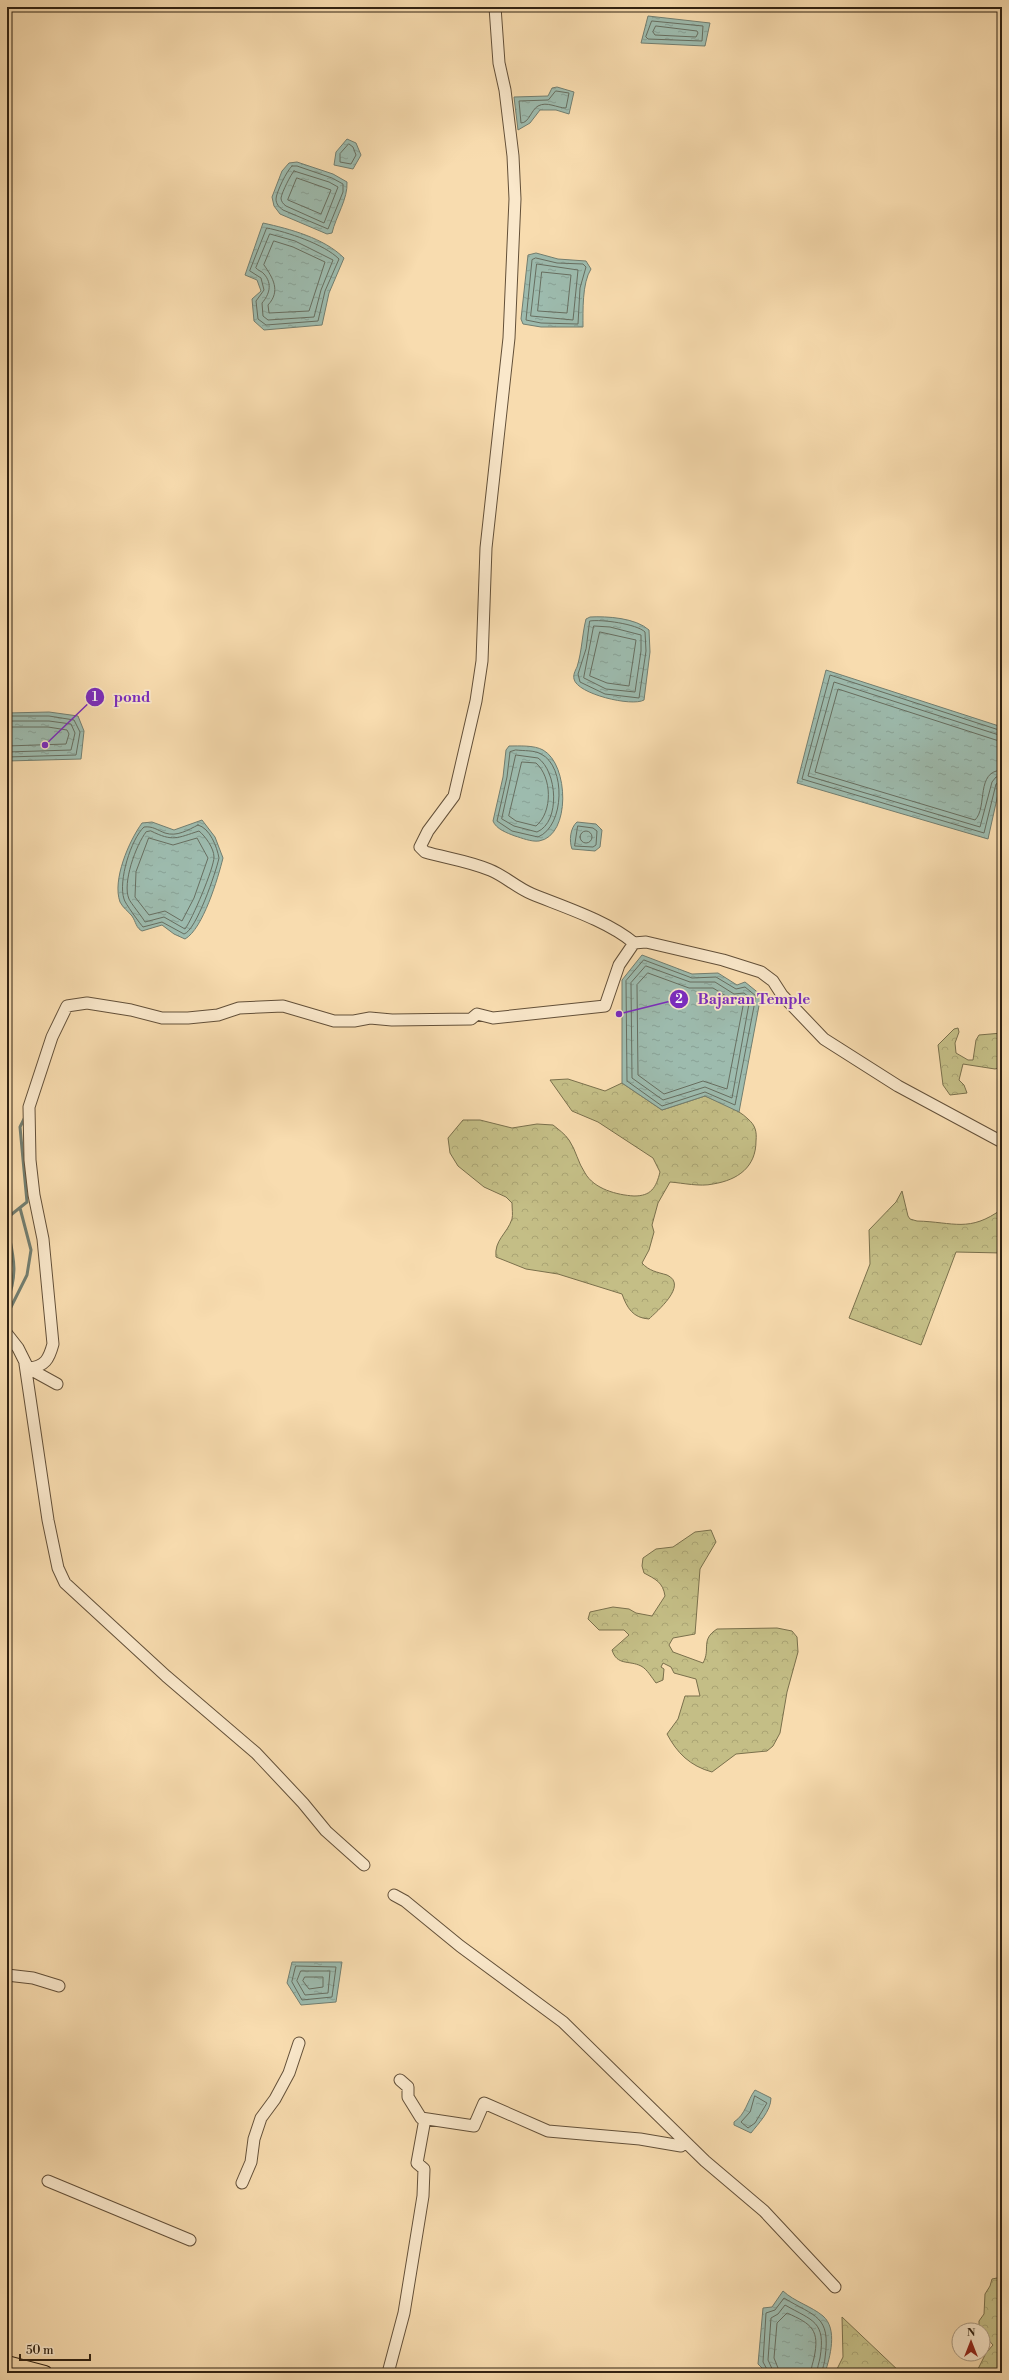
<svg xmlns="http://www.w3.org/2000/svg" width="1009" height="2380" viewBox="0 0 1009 2380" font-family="'Libre Bodoni',serif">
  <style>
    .forest { fill: url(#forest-crowns); stroke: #7a704c }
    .water { fill: url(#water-ripples); stroke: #727e70 }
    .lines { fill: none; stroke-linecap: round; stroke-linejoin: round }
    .shore { stroke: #676e60; stroke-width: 1 }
    .stream { stroke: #727e70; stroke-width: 3 }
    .minor-casing { stroke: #635039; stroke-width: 13 }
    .major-casing { stroke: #312212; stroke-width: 16 }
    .minor { stroke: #fae8cb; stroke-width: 11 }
    .major { stroke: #f8dcaf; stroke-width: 14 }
    .leader { fill: none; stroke: #7b2cbf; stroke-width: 1.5 }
    .callout-dot { fill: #7b2cbf; stroke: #fae8cb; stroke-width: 1.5 }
    .mark-label { font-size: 12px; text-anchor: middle; font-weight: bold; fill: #fff }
    .callout-label { font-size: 15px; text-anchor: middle; font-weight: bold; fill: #7b2cbf; stroke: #fae8cb; stroke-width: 3.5; stroke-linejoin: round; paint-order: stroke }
  </style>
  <defs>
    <pattern id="forest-crowns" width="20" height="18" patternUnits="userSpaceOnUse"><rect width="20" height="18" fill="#c4be86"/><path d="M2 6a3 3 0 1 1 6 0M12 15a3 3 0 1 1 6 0" fill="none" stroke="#a9a373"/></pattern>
    <pattern id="water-ripples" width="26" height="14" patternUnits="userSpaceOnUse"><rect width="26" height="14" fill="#9dbbae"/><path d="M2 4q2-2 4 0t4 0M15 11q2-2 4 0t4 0" fill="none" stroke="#88a095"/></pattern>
  </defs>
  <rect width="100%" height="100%" fill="#f8dcaf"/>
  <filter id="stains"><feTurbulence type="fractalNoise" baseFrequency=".005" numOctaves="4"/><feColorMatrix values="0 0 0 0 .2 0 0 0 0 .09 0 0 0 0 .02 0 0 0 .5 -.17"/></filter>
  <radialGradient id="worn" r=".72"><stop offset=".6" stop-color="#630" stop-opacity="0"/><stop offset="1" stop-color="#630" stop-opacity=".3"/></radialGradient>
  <path class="forest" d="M958,1028l1,4 -4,11 1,10 12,7h5l3,-20 3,-5 23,-2v34l-7,2 -32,-5 -4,16 5,5 3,8 -17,2 -7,-10 -5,-40 16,-16z
    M568,1079l37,12 17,-8 40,27 43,-14c13,6 32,12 43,23 7,6 9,12 8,22 0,26 -18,39 -43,43 -13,3 -30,-1 -43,-2l-12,21 -6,22 2,7 -5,18 -7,13c7,8 15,9 25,12 22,10 -11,37 -18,44 -16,-1 -22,-11 -27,-25l-64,-20 -32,-5 -30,-12c-2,-17 11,-23 16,-38 1,-4 0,-11 0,-16l-6,-6 -22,-10 -26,-21 -8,-13 -2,-15 15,-18h17l32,8 25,-4 16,1c5,4 12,9 16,15 7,10 9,23 16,33 9,16 32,22 49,23 17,0 22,-8 26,-24l-7,-14 -55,-36 -26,-11 -22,-31z
    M902,1191l6,25 2,3 7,2c37,1 52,12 85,-12v44l-46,-1 -35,93 -72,-27 21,-54 -1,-34 27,-28z
    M711,1530l5,12 -16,27 -5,65 -22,4 -4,7 4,7 30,11c8,-14 -3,-23 14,-34l60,-1 15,3 5,6 1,15 -11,40 -7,41 -7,13 -6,5 -31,3 -24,18c-22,-6 -35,-19 -45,-38l11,-15 7,-23h15l-4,-17 -22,-6 -3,-6 -8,-4 -2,4 3,2 -1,11 -7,3c-4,-5 -9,-14 -15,-17 -12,-6 -24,0 -29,-16l17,-15 -5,-5h-25l-11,-11 2,-7 23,-5 16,2 7,4 16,3 13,-20c-2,-14 -10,-17 -21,-23l-2,-7 1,-8 13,-9 17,-2 22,-15z
    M1002,2277v96h-26l10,-20 7,-8 -10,-11v-4l-4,-1v-8l5,-7 1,-20 5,-8 2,-7z
    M842,2317l59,56h-66l8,-16z"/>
  <path class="water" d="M648,16l62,7 -5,23 -64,-3z
    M557,87l17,5 -5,22 -13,-4h-16l-10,13 -12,7 -4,-33 34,-1 4,-8z
    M347,139l9,4 5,12 -8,14 -19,-4 2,-13z
    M297,162l36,12 14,8c1,17 -11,34 -15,51l-5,1 -47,-20 -6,-8 -2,-9 10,-26 7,-8z
    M263,223c27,6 61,15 81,35l-15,35 -7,32 -58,5 -10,-9 -2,-22 9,-8 -4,-11 -12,-5z
    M536,253l22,6 28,2 5,8c-9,14 -8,42 -8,58h-42l-18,-3 -2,-5 7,-64z
    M590,617c17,-1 46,1 59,13l1,22 -6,48c-12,7 -67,-6 -70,-21 -1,-4 1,-8 3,-12 5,-16 5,-32 9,-48z
    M826,670l176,57v49l-14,63 -191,-56z
    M49,712l29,4 6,15 -3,28 -74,2v-48z
    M509,746c10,0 25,-1 34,4 26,14 28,86 -4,91 -8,1 -17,-3 -24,-5 -8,-3 -19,-7 -22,-15l10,-44 3,-27z
    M202,820l13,17 8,21c-5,20 -20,71 -38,81l-11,-5 -12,-9 -20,6c-6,-3 -6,-9 -10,-15 -4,-5 -9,-8 -12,-14 -8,-22 9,-61 22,-79l10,-1 22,8z
    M577,822l19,2 6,6 -2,17 -5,4 -23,-2c-3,-8 -2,-21 5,-27z
    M642,955l50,19 26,-1 19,12 8,-3 16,13 -22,117 -34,-16 -43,14 -40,-27v-103z
    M292,1962h50l-6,40 -35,3 -14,-22z
    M755,2090l16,8c0,13 -13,26 -20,35l-17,-8v-3c12,-8 13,-21 21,-32z
    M783,2291c12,11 28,15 40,25 15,13 7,41 2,57h-58l-9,-9 5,-56 9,-1z"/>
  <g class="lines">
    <path class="shore" d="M652,21l51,5 -1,15 -54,-2 -2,-2z
      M656,26l41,5 1,2 -2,4 -41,-2 -2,-3z
      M556,91l13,2 -3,15c-9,0 -19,-7 -28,-2 -7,4 -9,17 -17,17l-2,-22 29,-1z
      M349,144l4,3 3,8 -5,9 -11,-2v-8z
      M292,166h5l35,12 11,6v8l-15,37 -45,-19c-4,-3 -7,-6 -7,-11 0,-6 11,-29 16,-33z
      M294,171l35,11 9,5 -14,36 -38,-17c-3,-2 -5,-5 -5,-8 1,-6 10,-24 13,-27z
      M297,178l34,12 -10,24 -33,-14z
      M267,228c20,4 57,16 72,31l-14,32 -7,30 -52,4 -8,-6 -2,-18 8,-11 -3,-12 -11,-7z
      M270,234l25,7 38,19 -12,30 -7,27 -46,3 -5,-4 -1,-13c7,-8 11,-19 2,-29 -2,-3 -6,-3 -8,-6z
      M274,241l19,6 32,15 -16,49 -40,2 -1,-8c13,-14 5,-27 -4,-40z
      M536,258l21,5 26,1 3,3 -6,21 -2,36 -37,-1 -15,-3 6,-60z
      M537,264l41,6 -5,50 -42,-4z
      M542,272l29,3 -4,38 -29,-2z
      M590,621c11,-2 47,3 55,11l1,19 -7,47 -34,-4 -25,-12 -2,-8 8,-25z
      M594,626l16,1 31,8v16l-6,41 -29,-3 -22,-11z
      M600,632l36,8 -7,46 -22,-3 -17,-7z
      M7,716h42l25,4 6,12 -4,23 -69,2
      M7,721h42l22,3 4,9 -4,17 -64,2
      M7,727h41l19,3 2,4 -3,10 -59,2
      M1002,731l-172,-56 -28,104 182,54 12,-49 6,-3
      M1002,736l-168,-54 -26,94 172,51 12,-45 4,-5 6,-1
      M1002,742l-164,-53 -23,83 160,48c13,-13 0,-49 27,-50
      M516,750c8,1 18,0 25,4 25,12 24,72 -3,83l-26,-6 -15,-10 10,-44 3,-25z
      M516,755l22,3c19,13 23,64 -1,74l-23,-6 -12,-7z
      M522,762l14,1c16,14 17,49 0,63l-20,-5 -7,-5z
      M198,825c12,3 19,22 21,33 -3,14 -23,73 -35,76l-22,-12 -19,5c-2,-2 -19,-25 -19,-28 -6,-18 7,-60 20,-72 9,-1 13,3 21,6 12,4 23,-3 33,-8z
      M578,826l15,2 4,3 -1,14 -3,2 -18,-1z
      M580 837a6 6 0 1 1 12 0a6 6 0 1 1-12 0Z
      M151,831c22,11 26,7 48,0 6,5 15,17 15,26 0,11 -22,63 -29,72l-21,-12 -19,5c-2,-4 -15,-20 -16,-23 -7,-16 7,-54 17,-67z
      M149,838l24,7 24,-7 11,20 -14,40 -12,23 -17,-10 -16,4 -14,-18 1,-25z
      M644,960l48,18 24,-1 20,12 9,-2 11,9 -21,109 -30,-13 -43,14 -35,-25 -1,-100z
      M646,966l44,16h25l19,12 10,-1 6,5 -18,100 -27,-11 -42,13 -31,-22 -1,-95z
      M648,973l41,15h24l18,11 13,2 -17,88 -24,-8 -39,13 -26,-19 -1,-90z
      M296,1966l40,1 -4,30 -30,3 -10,-18z
      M301,1971h29l-2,22 -23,2 -8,-14z
      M305,1977h18v10l-14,2 -6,-8z
      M755,2096l12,7 -12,20 -7,5 -7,-6 9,-10z
      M769,2373l-6,-11 3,-49 9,-3 9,-12c31,19 47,17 41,60 0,5 -3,10 -3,15
      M774,2373l-6,-13 3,-42 7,-4 7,-9c28,16 41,16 35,53 -1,5 -3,10 -3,15
      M780,2373l-6,-15 3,-35 10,-10c25,11 33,17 27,45 -1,5 -3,9 -3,15"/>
    <path class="stream" d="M7,1218l20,-16 -7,-75 5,-10
      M7,1225c6,31 12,46 0,77
      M7,1315l20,-40 4,-25 -11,-42"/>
    <g class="minor-casing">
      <path id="minor" d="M495,7l4,56 6,27 8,66 2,43 -6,139 -23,210 -4,113 -6,40 -22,95 -26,35 -8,16 5,5c21,6 44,9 65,18 15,6 27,18 42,24 32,13 76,27 102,49l12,-1 77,18 38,12 12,9 9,14 42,44 74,47 104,56
        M7,1334l11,14 10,20 29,16
        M25,1364l23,156 10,48 7,15 101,93 90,77 47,50 23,28 38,34
        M28,1368c17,-1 21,-9 25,-24l-10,-105 -9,-44 -4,-35 -1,-53 23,-70 15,-31 20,-3 44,7 31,8h26l30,-3 21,-7 44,-2 51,15h20l16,-3 22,2 79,-1 6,-5 16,4 112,-12 14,-41 15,-22
        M394,1895l11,6 55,45 103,76 142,139 59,50 71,76
        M7,1975l26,3 26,8
        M400,2080l8,7v10l13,21 53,8 10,-23 64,28 92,8 41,7
        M48,2181l142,59
        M242,2183l9,-21 3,-23 7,-21 14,-19 14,-26 10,-30
        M388,2373l16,-60 19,-117 1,-27 -7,-6 8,-44"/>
    </g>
    <g class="major-casing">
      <path id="major" d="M7,2363l38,10"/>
    </g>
    <use href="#minor" class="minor"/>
    <use href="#major" class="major"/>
  </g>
  <path class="leader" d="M45 745L95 697M619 1014L679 999"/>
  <g class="callout-dot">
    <circle cx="45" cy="745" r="4"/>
    <circle cx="619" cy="1014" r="4"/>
    <circle cx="95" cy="697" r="10"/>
    <circle cx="679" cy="999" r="10"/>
  </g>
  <g class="mark-label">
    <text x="95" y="701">1</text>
    <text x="679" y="1003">2</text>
  </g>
  <g class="callout-label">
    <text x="132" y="702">pond</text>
    <text x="754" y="1004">Bajaran Temple</text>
  </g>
  <rect width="1009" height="2380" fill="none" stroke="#f8dcaf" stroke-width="24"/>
  <rect x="8" y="8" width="993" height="2364" fill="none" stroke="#312212" stroke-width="2"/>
  <rect x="12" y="12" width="985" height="2356" fill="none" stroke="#312212"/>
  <g transform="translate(971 2342)"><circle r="19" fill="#fae8cb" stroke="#aa9981"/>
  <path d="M0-3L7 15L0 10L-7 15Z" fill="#8f2418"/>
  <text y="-6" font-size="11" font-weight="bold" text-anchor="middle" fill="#312212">N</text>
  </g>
  <path d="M20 2354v6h70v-6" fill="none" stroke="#312212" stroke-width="2"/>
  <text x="26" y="2354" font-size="12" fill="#312212" stroke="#fae8cb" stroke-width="3" paint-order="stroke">50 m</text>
  <rect width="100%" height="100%" filter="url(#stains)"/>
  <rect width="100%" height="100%" fill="url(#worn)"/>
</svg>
